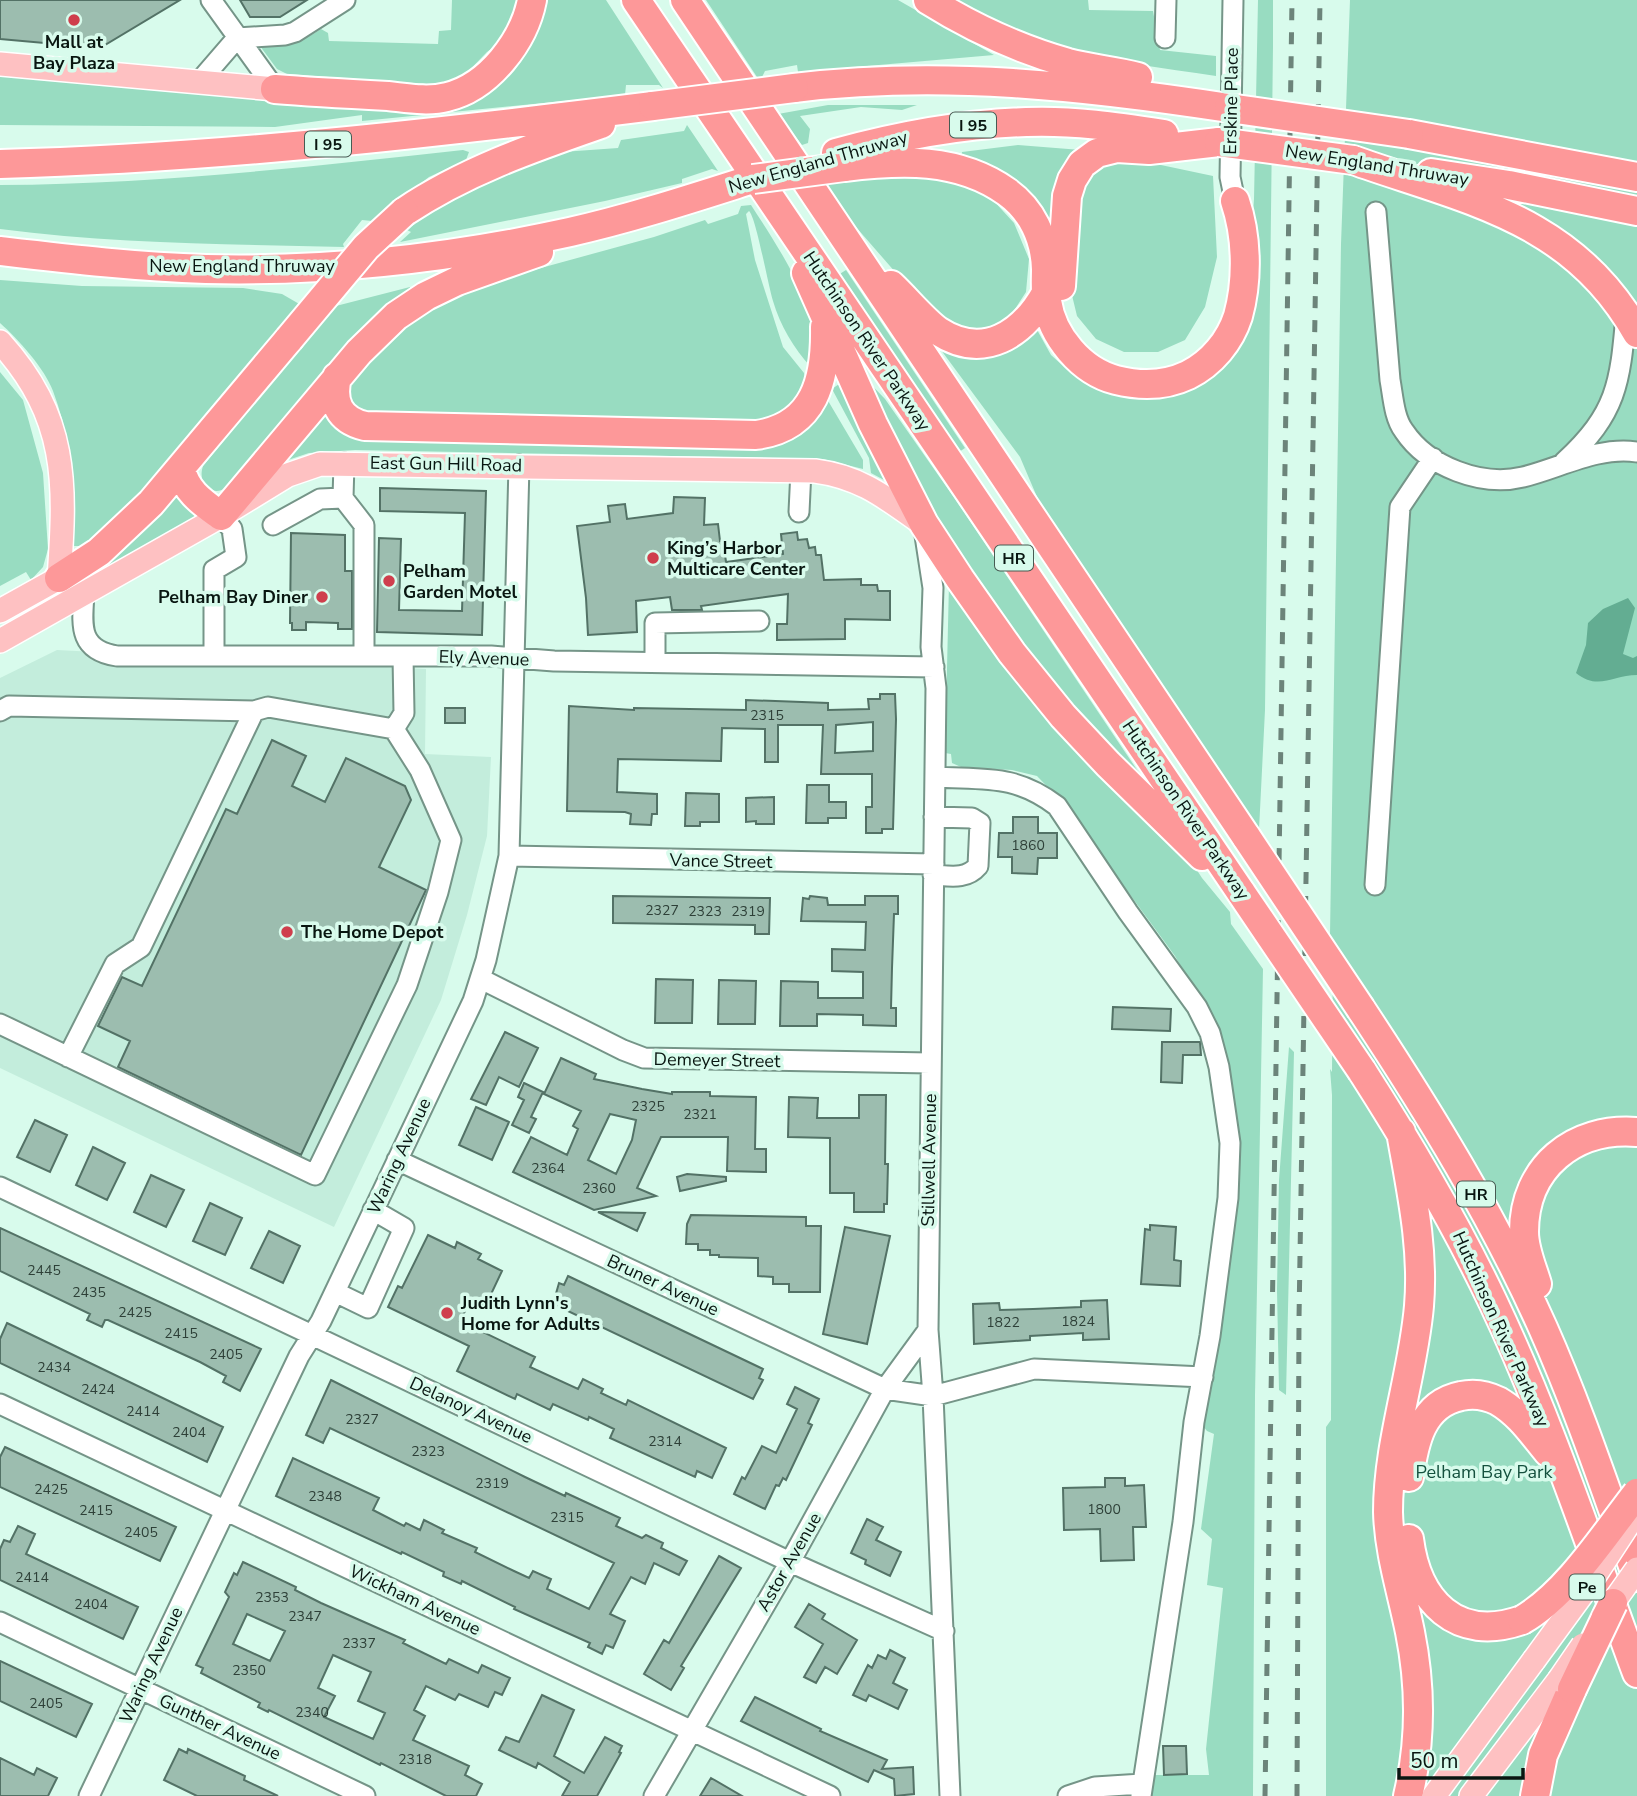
<svg xmlns="http://www.w3.org/2000/svg" width="1637" height="1796" viewBox="0 0 1637 1796" font-family="'Nunito Sans',sans-serif">
  <style>
    .built { fill: #c3eddc }
    .green { fill: #98dcc1 }
    .water { fill: #63ad92 }
    .building { fill: #9cbdaf; stroke: #537266; stroke-width: 2; fill-rule: evenodd }
    .lines { fill: none; stroke-linecap: round; stroke-linejoin: round }
    .minor-casing { stroke: #759588; stroke-width: 23 }
    .major-casing { stroke: #fff; stroke-width: 26 }
    .highway-casing { stroke: #fff; stroke-width: 32 }
    .minor { stroke: #fff; stroke-width: 19 }
    .major { stroke: #fec1c2; stroke-width: 23 }
    .highway { stroke: #fd9899; stroke-width: 28 }
    .rail { stroke: #6c847a; stroke-width: 5; stroke-dasharray: 12 12; stroke-linecap: butt }
    .major-bridge-casing { stroke: #fff; stroke-width: 26; stroke-linecap: butt }
    .highway-bridge-casing { stroke: #fff; stroke-width: 32; stroke-linecap: butt }
    .major-bridge { stroke: #fec1c2; stroke-width: 23 }
    .highway-bridge { stroke: #fd9899; stroke-width: 28 }
    .poi-dot { fill: #cf3f4d; stroke: #d8fbec; stroke-width: 2.5 }
    .labels { text-anchor: middle; stroke-width: 7; stroke-linejoin: round; paint-order: stroke }
    .number-label { font-size: 14px; fill: #2e4038 }
    .shield { fill: #d8fbec; stroke: #475b53; stroke-width: 2 }
    .shield-label { font-size: 16px; font-weight: bold; fill: #091611 }
    .poi-label { font-size: 18px; font-weight: bold; fill: #091611; stroke: #d8fbec; text-anchor: start }
    .street-label { font-size: 18px; fill: #091611; stroke: #d8fbec }
    .park-label { font-size: 18px; fill: #14513e; stroke: #d8fbec }
  </style>
  <rect width="100%" height="100%" fill="#d8fbec"/>
  <path class="built" d="M57,650l369,19 -1,85 66,3 -4,79 -20,79 -26,85 -107,227 -334,-159v-390z"/>
  <path class="green" d="M452,0h73l-21,39 -17,13 -26,27 -19,6 -155,-11 -10,-5 -17,-23 5,-5c25,1 34,3 56,-12l7,4 1,8 109,3 1,-13 12,-1z
    M540,0h66l57,88 -4,-3h-33l-1,10 -263,26v-6l-87,12 -275,-2v-54l425,38 30,1 51,-32 30,-51z
    M706,0h192l96,55 -196,17 -1,-7 -32,6 -3,6h-5z
    M950,0h138l1,10 64,1 7,39 56,6v20c-53,-8 -106,-14 -158,-28 -38,-11 -73,-30 -108,-48z
    M1258,0h15v46l-8,664 -6,120 -213,-312 -26,-61 -79,-107 25,5 70,-27 15,27 21,19 37,20 32,5 42,-8 63,-71 8,-121z
    M1350,0h287v1796h-311v-369l5,-7 1,-325 -2,-26 2,3 1,-132 -3,-5 11,-691z
    M828,105h89l-15,5 -41,-3 -61,9 10,13 -2,14 -6,2 -24,-31z
    M687,125l31,46 -6,-2 -30,10v4l-77,18 -205,41 11,-10 -6,-3 20,-16 41,-24 96,-37 56,-4 3,-8 63,-9z
    M1018,145l63,5 -28,104 -92,-94 1,-8z
    M463,150l6,2 -3,8 -37,17 -57,44 -10,-1 -19,24 1,3c-115,-3 -229,-3 -344,-18v-44c155,-1 309,-18 463,-35z
    M1111,160l31,1 71,15 4,81 -12,50 -20,33 -27,12h-34l-28,-13 -19,-23 -7,-29 8,-94 13,-23z
    M926,174l36,10 30,15 22,24 15,36 -3,33 -20,31 -23,8 -29,-3 -24,-16 -88,-101 -21,-31z
    M751,205c24,37 64,96 64,141 0,7 -3,15 -4,21 -17,-18 -31,-42 -38,-66 -5,-16 -17,-84 -24,-90l-3,3 9,46 28,87 21,26 2,10 -12,20 -29,18 -409,-9 -11,-21 13,-20 57,-56 49,-26 190,-52 51,-17 3,4 30,-10 3,-8z
    M846,270l119,178 -9,6 -121,-177z
    M0,280l82,6 161,2 39,6 19,11 -140,170 -79,76 -1,-5h-10c4,-52 1,-105 -18,-155 -8,-22 -35,-52 -53,-68z
    M410,287v3l-36,33 -146,164c-17,11 -31,-3 -25,-21l129,-159z
    M0,372l23,28 20,73 5,76 -5,18 -12,13 -5,-8 -26,14z
    M859,372l26,27 70,100 209,311 -37,-33 -165,-210z
    M839,384l49,91 -4,5 -13,-7 -2,-15 -37,-69z
    M827,399l36,61v9l-40,-10 -468,-9 -46,3 -24,8 37,-45 3,-1 7,9 22,12 424,4 29,-11z
    M177,497l5,1 17,16 -1,2 -94,54 -2,-4 71,-67z
    M949,583l231,261 22,34 28,34 1,12 32,45 -8,426 -2,401h-103l2,-21h57l-3,-26 17,-161 -16,-3 5,-46 -11,-10 13,-95 -7,-3 -4,-5 30,-200 -18,-199 -40,-71 -113,-154 -25,-26 -25,-6 -51,-3 -9,-4 -1,-9 -6,-1z
    M1289,1047l5,5 -8,343 -7,-5 -2,-100 2,-110z"/>
  <path class="water" d="M1628,598l7,10 -12,46 10,4 4,-2v19c-24,0 -39,16 -61,-2l10,-28 2,-22 15,-14z"/>
  <path class="building" d="M0,0h180l-80,48 -100,-9z
    M240,0h67l-27,17h-30z
    M380,488l106,3 -4,144 -105,-3 2,-94 22,1 -2,71 63,1 3,-98 -85,-2z
    M674,497l31,1 -1,27 14,-1 2,17 3,-1 3,22 57,-8 -2,-20 16,-2 1,8 9,-1 2,9 6,-1 1,8h5l3,25 37,-1v6h16l1,6h12v29l-45,-1v20l-68,1v-16h10l1,-30 -87,12 1,4h-30l-2,-13 -34,4 1,31 -49,3 -2,-37 -9,-72 33,-4 -2,-16 17,-2 2,15 46,-6z
    M291,533l54,2v36h7v58h-14v-6l-32,-1v8h-14v-7h-2z
    M880,694h15l1,25 -3,110h-11v4h-16v-26h6v-33h-51l2,-49h-45v37h-13v-33l-43,-1 -1,33 -103,-2 -1,33 40,2v20h-5l-1,11 -21,-1 1,-10 -6,-2 -58,-1 2,-105 65,4v-2l112,2v-10l82,3v7l41,-1 -1,-10h12zM873,722v29l-38,2 1,-28z
    M445,708h20v15h-20z
    M272,740l34,16 -14,30 33,16 21,-44 59,28 6,14 -32,67 47,23 -125,265 -183,-88 12,-26 -32,-15 24,-49 20,9 84,-177 11,5z
    M807,785h22v17h17v16h-18v5h-22z
    M686,793l33,1v28h-19v4h-15z
    M774,797v27h-18v-3l-10,1v-24z
    M1013,817h25v16h19v25h-19l-1,16 -25,-1v-16h-14l1,-24h14z
    M613,896l157,2 -1,36h-14v-9l-142,-2z
    M810,896l17,2 1,7h37v-9h33v18h-4l-2,54 -1,40h5v18l-33,-1v-10l-46,-1v12h-37l1,-45 37,1v16h45v-26l-31,-1v-22l33,1 1,-28 -65,-1 2,-23 6,1z
    M656,979l37,1 -1,43h-37z
    M719,980l37,1 -1,43h-37z
    M1113,1007l58,2 -1,22 -58,-2z
    M505,1032l33,16 -19,39 -20,-10 -13,28 -15,-6z
    M1162,1042h38l1,13h-18l-1,28 -21,-1z
    M561,1058l35,16 -2,5 48,10 30,5v-2h38v4l46,1 -1,52h11v23l-39,-1 1,-34h-67l-24,51 19,8 -62,14 -81,-38 18,-35 36,18 11,-26 -5,-3 8,-15 -37,-17zM610,1114l26,6 -4,20 -16,34 -28,-14z
    M524,1083l19,9 -12,25 5,2 -7,14 -17,-8 12,-25 -6,-3z
    M859,1095h27l-1,69h3l-1,40h-3v8h-30v-19h-24v-55l-42,-1 1,-40 29,1 -1,20h42z
    M476,1107l33,15 -17,38 -33,-15z
    M35,1120l32,15 -17,37 -33,-15z
    M93,1147l32,16 -18,37 -31,-15z
    M687,1174l39,3v4l-46,10 -3,-14z
    M151,1175l33,15 -18,37 -32,-15z
    M210,1203l32,15 -17,37 -32,-14z
    M598,1212l47,1 -8,18z
    M691,1215l115,2v9h15l-1,66h-31v-8h-16v-7l-15,-1v-18l-39,-1v-2h-9v-5h-12v-6h-12l1,-20z
    M1150,1225l26,2 -2,33 7,1 -1,25 -39,-2 4,-55 5,1z
    M845,1227l45,9 -23,108 -44,-10z
    M0,1228l261,121 -21,42 -17,-9 3,-6 -26,-14 -92,-42h-3l-3,7 -15,-7 3,-6 -90,-43z
    M269,1231l31,15 -17,37 -32,-15z
    M428,1235l27,13 2,-6 24,12 -3,5 24,12 -18,38 -15,-6 -9,18 75,36 -5,10 48,22 5,-10 20,10 -2,4 25,12 2,-5 98,48 -14,30 -15,-7 -2,6 -85,-39 4,-9 -25,-12 -1,3 -35,-16 -3,6 -33,-16 -2,5 -58,-28 12,-25 -81,-39 10,-21 4,2z
    M568,1276l195,93 -4,9 4,2 -10,19 -200,-95 6,-21 5,2z
    M1107,1300l2,39 -26,1v-7l-53,3v4l-56,4 -1,-40 26,-1 1,7 33,-1 48,-2v-6z
    M7,1323l216,104 -16,35 -207,-99v-24z
    M331,1380l194,97 40,19 1,-3 54,25 -4,8 26,12 4,-3 17,8 -2,5 26,13 -8,14 -25,-12 -9,21 -14,-7 -21,37 15,7 -12,27 -7,-3 -4,9 -14,-7 2,-4 -76,-34 1,-2 -53,-26 -1,3 -18,-8 1,-4 -42,-20 -1,2 -125,-58 17,-38 86,40 -6,12 31,16 2,-3 14,7 4,-10 20,10 -2,3 35,15 -2,4 39,19 15,7 4,-7 18,8 -4,10 42,20 25,-46 -284,-135 -7,15 -17,-8z
    M795,1387l24,12 -11,24 4,2 -26,55 -3,-2 -4,8 -3,-1 -11,24 -31,-15 8,-17 3,2 17,-33 14,7 21,-44 -10,-5z
    M5,1447l171,80 -16,34 -160,-74v-30z
    M1105,1478h20v8l19,-1 2,42h-13l1,33 -33,1 -1,-32 -36,1 -1,-42 42,-1z
    M867,1519l16,8 -7,13 25,12 -11,24 -25,-12 1,-4 -15,-7z
    M18,1526l17,8 -9,20 112,53 -15,32 -123,-59v-31l4,-9 6,2z
    M719,1556l22,12 -60,98 3,2 -13,22 -27,-16 20,-34 5,3z
    M243,1562l53,25 -1,3 26,13 84,37 -2,3 43,21 3,-5 29,14 4,-8 28,13 -8,17 -7,-3 -7,15 -29,-13 -4,6 -29,-14 -12,24 11,6 -12,24 56,26 -4,9 17,9 -6,12h-30l-65,-33 -1,2 -111,-55 -1,2 -10,-5 2,-4 -59,-30 2,-5 -7,-3 33,-68 -4,-5 9,-19 3,2zM247,1614l38,17 -15,30 -37,-17zM333,1655l38,17 -13,29 27,12 -12,26 -49,-22 11,-21 -17,-8z
    M809,1604l16,10 -3,5 35,21 -20,34 -12,-7 -9,16 -12,-6 19,-33 -28,-17z
    M890,1650l15,8 -12,25 14,7 -9,19 -29,-14 -3,6 -13,-6 15,-30 4,3 6,-13 8,4z
    M0,1661l92,43 -16,33 -76,-36z
    M542,1695l32,15 -20,46 30,17 21,-36 17,9 -3,6 2,1 -24,43h-35l8,-14 -32,-19 -2,5 -37,-18 7,-13 13,5z
    M755,1697l66,32 -1,2 67,29 -5,9 31,-2 1,27 -19,2 -1,-17 -20,-9 -6,12 -127,-61z
    M1163,1746h23l1,28 -23,1z
    M179,1749l8,4 1,-4 57,27 -1,4 34,16h-81l-33,-16z
    M0,1758l34,17 3,-7 20,10 -9,18h-48z
    M711,1778l31,18h-42z"/>
  <g class="lines">
    <g class="minor-casing">
      <path id="minor" d="M211,0l64,89
        M1233,0l-3,177 5,24
        M1165,38l1,-38
        M199,82l38,-44 48,-3 10,-3 50,-32
        M1376,212l14,168c3,16 4,38 14,51 24,36 78,56 119,46 37,-9 75,-31 114,-25
        M1564,462c53,-49 56,-78 62,-147
        M343,498l21,27v131
        M799,512l2,-42
        M273,525l47,-26 23,-1 1,-35
        M924,529l9,59 -2,59 5,41 -8,642 5,66 17,400
        M84,594c-2,31 -6,56 33,62h374l63,5 380,6
        M214,655v-85l22,-13 -4,-28 -11,-13
        M655,663v-40l104,-2
        M0,711l9,-5 245,5 14,-4 126,22 26,41 31,70 -13,52 -31,93 -92,190 -315,-151
        M394,729l10,-16 -1,-57
        M935,777c50,3 80,-3 122,29l71,106 69,95 13,26 9,34 11,76 -2,55 -18,138 -16,86 -11,100 -42,274
        M509,856l425,8
        M933,875c17,1 33,5 45,-9l2,-43 -8,-5 -38,-1
        M1375,885l25,-378 33,-49
        M481,979l142,71 21,8 286,5
        M68,1057l47,-93 26,-17 113,-236
        M397,1160l488,229 48,7 101,-27 169,8
        M0,1187l790,375 154,69
        M335,1292l33,16 36,-80 -31,-18
        M0,1404l830,392
        M0,1622l365,174
        M89,1796l210,-440 22,-35 152,-320 13,-41 23,-104 10,-391
        M654,1796l136,-234 95,-173 43,-59
        M1068,1796l27,-9 47,-3"/>
    </g>
    <g class="major-casing">
      <path id="major" d="M0,64l275,25
        M0,342c68,75 66,140 59,236l-59,33
        M0,641l221,-125 67,-41 32,-11 495,7c46,6 71,27 108,53
        M1434,1796l100,-136
        M1471,1796l88,-116"/>
    </g>
    <g class="highway-casing">
      <path id="highway" d="M636,0l606,894
        M685,0l562,838
        M928,0c43,27 91,49 140,63 23,6 47,8 70,14
        M794,88c147,-18 291,-2 435,20
        M275,89c37,3 75,5 113,7 19,2 40,6 59,1 42,-10 77,-56 85,-97
        M1409,134l228,43
        M836,153c62,-17 125,-29 190,-31 46,-2 92,5 138,12
        M1353,160c113,40 220,58 284,173
        M0,164c219,-6 436,-31 653,-58
        M844,167c56,-7 114,-10 163,25 25,18 38,46 39,77 0,10 -1,21 1,32 5,35 34,70 69,79 24,6 49,6 72,-5 24,-12 42,-34 50,-59 10,-36 9,-80 -3,-115
        M1431,173l78,12 128,26
        M404,212c61,-41 128,-64 197,-88
        M0,251c69,8 137,16 206,18 122,3 245,-11 364,-37 62,-14 123,-34 183,-53
        M806,273l67,151 51,100 36,55 52,74 51,63 45,48 94,92
        M891,285c15,14 31,34 47,46 46,30 85,3 108,-38
        M1061,286l6,-90 5,-16 10,-16 15,-11 20,-5 32,2 70,-8
        M337,377c-6,25 2,43 28,49l391,9c59,-8 70,-56 69,-108
        M181,469c5,23 21,33 40,47l138,-164 37,-36 30,-20 31,-15 82,-29
        M59,578l40,-26 52,-49 138,-164
        M1361,1009c68,103 132,207 182,319 36,81 64,166 94,249
        M1362,1071c48,75 93,151 131,231 57,120 98,247 144,371
        M1401,1132c10,58 23,115 18,174 -6,69 -31,136 -31,206 1,41 14,80 22,120 11,55 11,110 -2,164
        M1537,1284c-5,-17 -13,-34 -13,-52 0,-65 50,-105 113,-100
        M1409,1477c5,-34 12,-73 52,-81 13,-3 25,-1 37,5 21,12 35,33 50,51
        M1409,1539c8,62 47,104 113,81
        M1535,1796l8,-41 29,-66"/>
    </g>
    <use href="#minor" class="minor"/>
    <use href="#major" class="major"/>
    <use href="#highway" class="highway"/>
    <path class="rail" d="M1265,1796l27,-1796
      M1297,1796l2,-477 21,-1319"/>
    <g class="major-bridge-casing">
      <path id="major-bridge" d="M1603,1617l34,-48
        M1534,1660l54,-74 49,-75
        M1559,1680l24,-35"/>
    </g>
    <g class="highway-bridge-casing">
      <path id="highway-bridge" d="M653,106l141,-18
        M1229,108l180,26
        M1219,142l134,18
        M753,179l91,-12
        M289,339l77,-92 38,-35
        M1247,838l114,171
        M1242,894l120,177
        M1522,1620c45,-26 83,-86 115,-127
        M1572,1689l41,-86"/>
    </g>
    <use href="#major-bridge" class="major-bridge"/>
    <use href="#highway-bridge" class="highway-bridge"/>
  </g>
  <g class="poi-dot">
    <circle cx="74" cy="20" r="7"/>
    <circle cx="653" cy="558" r="7"/>
    <circle cx="389" cy="581" r="7"/>
    <circle cx="322" cy="597" r="7"/>
    <circle cx="287" cy="932" r="7"/>
    <circle cx="447" cy="1313" r="7"/>
  </g>
  <g class="labels">
    <g class="number-label">
      <text x="767" y="720">2315</text>
      <text x="1028" y="850">1860</text>
      <text x="662" y="915">2327</text>
      <text x="705" y="916">2323</text>
      <text x="748" y="916">2319</text>
      <text x="648" y="1111">2325</text>
      <text x="700" y="1119">2321</text>
      <text x="548" y="1173">2364</text>
      <text x="599" y="1193">2360</text>
      <text x="44" y="1275">2445</text>
      <text x="89" y="1297">2435</text>
      <text x="135" y="1317">2425</text>
      <text x="1078" y="1326">1824</text>
      <text x="1003" y="1327">1822</text>
      <text x="181" y="1338">2415</text>
      <text x="226" y="1359">2405</text>
      <text x="54" y="1372">2434</text>
      <text x="98" y="1394">2424</text>
      <text x="143" y="1416">2414</text>
      <text x="362" y="1424">2327</text>
      <text x="189" y="1437">2404</text>
      <text x="665" y="1446">2314</text>
      <text x="428" y="1456">2323</text>
      <text x="492" y="1488">2319</text>
      <text x="51" y="1494">2425</text>
      <text x="325" y="1501">2348</text>
      <text x="1104" y="1514">1800</text>
      <text x="96" y="1515">2415</text>
      <text x="567" y="1522">2315</text>
      <text x="141" y="1537">2405</text>
      <text x="32" y="1582">2414</text>
      <text x="272" y="1602">2353</text>
      <text x="91" y="1609">2404</text>
      <text x="305" y="1621">2347</text>
      <text x="359" y="1648">2337</text>
      <text x="249" y="1675">2350</text>
      <text x="46" y="1708">2405</text>
      <text x="312" y="1717">2340</text>
      <text x="415" y="1764">2318</text>
    </g>
    <g class="shield">
      <rect x="950" y="112.5" width="46" height="25" rx="5"/>
      <rect x="305" y="131.5" width="46" height="25" rx="5"/>
      <rect x="995" y="545.5" width="38" height="25" rx="5"/>
      <rect x="1457" y="1181.5" width="38" height="25" rx="5"/>
      <rect x="1569.5" y="1574.5" width="35" height="25" rx="5"/>
    </g>
    <g class="shield-label">
      <text x="973" y="131">I 95</text>
      <text x="328" y="150">I 95</text>
      <text x="1014" y="564">HR</text>
      <text x="1476" y="1200">HR</text>
      <text x="1587" y="1593">Pe</text>
    </g>
    <g class="poi-label">
      <text x="74" y="48" text-anchor="middle">Mall at<tspan x="74" dy="21">Bay Plaza</tspan></text>
      <text x="667" y="554">King’s Harbor<tspan x="667" dy="21">Multicare Center</tspan></text>
      <text x="403" y="577">Pelham<tspan x="403" dy="21">Garden Motel</tspan></text>
      <text x="308" y="603" text-anchor="end">Pelham Bay Diner</text>
      <text x="301" y="938">The Home Depot</text>
      <text x="461" y="1309">Judith Lynn's<tspan x="461" dy="21">Home for Adults</tspan></text>
    </g>
    <g class="street-label">
      <text transform="translate(1231 101) rotate(-89)" y="6">Erskine Place</text>
      <text transform="translate(818 162) rotate(-16)" y="6">New England Thruway</text>
      <text transform="translate(1377 165) rotate(9)" y="6">New England Thruway</text>
      <text x="242" y="272">New England Thruway</text>
      <text transform="translate(867 341) rotate(56)" y="6">Hutchinson River Parkway</text>
      <text transform="translate(446 464) rotate(1)" y="6">East Gun Hill Road</text>
      <text transform="translate(484 658) rotate(2)" y="6">Ely Avenue</text>
      <text transform="translate(1186 810) rotate(56)" y="6">Hutchinson River Parkway</text>
      <text transform="translate(721 861) rotate(1)" y="6">Vance Street</text>
      <text transform="translate(717 1060) rotate(1)" y="6">Demeyer Street</text>
      <text transform="translate(399 1156) rotate(-65)" y="6">Waring Avenue</text>
      <text transform="translate(929 1160) rotate(-89)" y="6">Stillwell Avenue</text>
      <text transform="translate(663 1285) rotate(25)" y="6">Bruner Avenue</text>
      <text transform="translate(1501 1329) rotate(66)" y="6">Hutchinson River Parkway</text>
      <text transform="translate(471 1410) rotate(25)" y="6">Delanoy Avenue</text>
      <text transform="translate(789 1562) rotate(-60)" y="6">Astor Avenue</text>
      <text transform="translate(415 1600) rotate(25)" y="6">Wickham Avenue</text>
      <text transform="translate(151 1665) rotate(-65)" y="6">Waring Avenue</text>
      <text transform="translate(220 1727) rotate(25)" y="6">Gunther Avenue</text>
    </g>
    <g class="park-label">
      <text x="1484" y="1478">Pelham Bay Park</text>
    </g>
  </g>
  <path d="M1399 1768v10h124v-10" fill="none" stroke="#091611" stroke-width="3.5"/>
  <text x="1410" y="1768" font-size="21" fill="#091611" stroke="#d8fbec" stroke-width="5" paint-order="stroke">50 m</text>
</svg>
